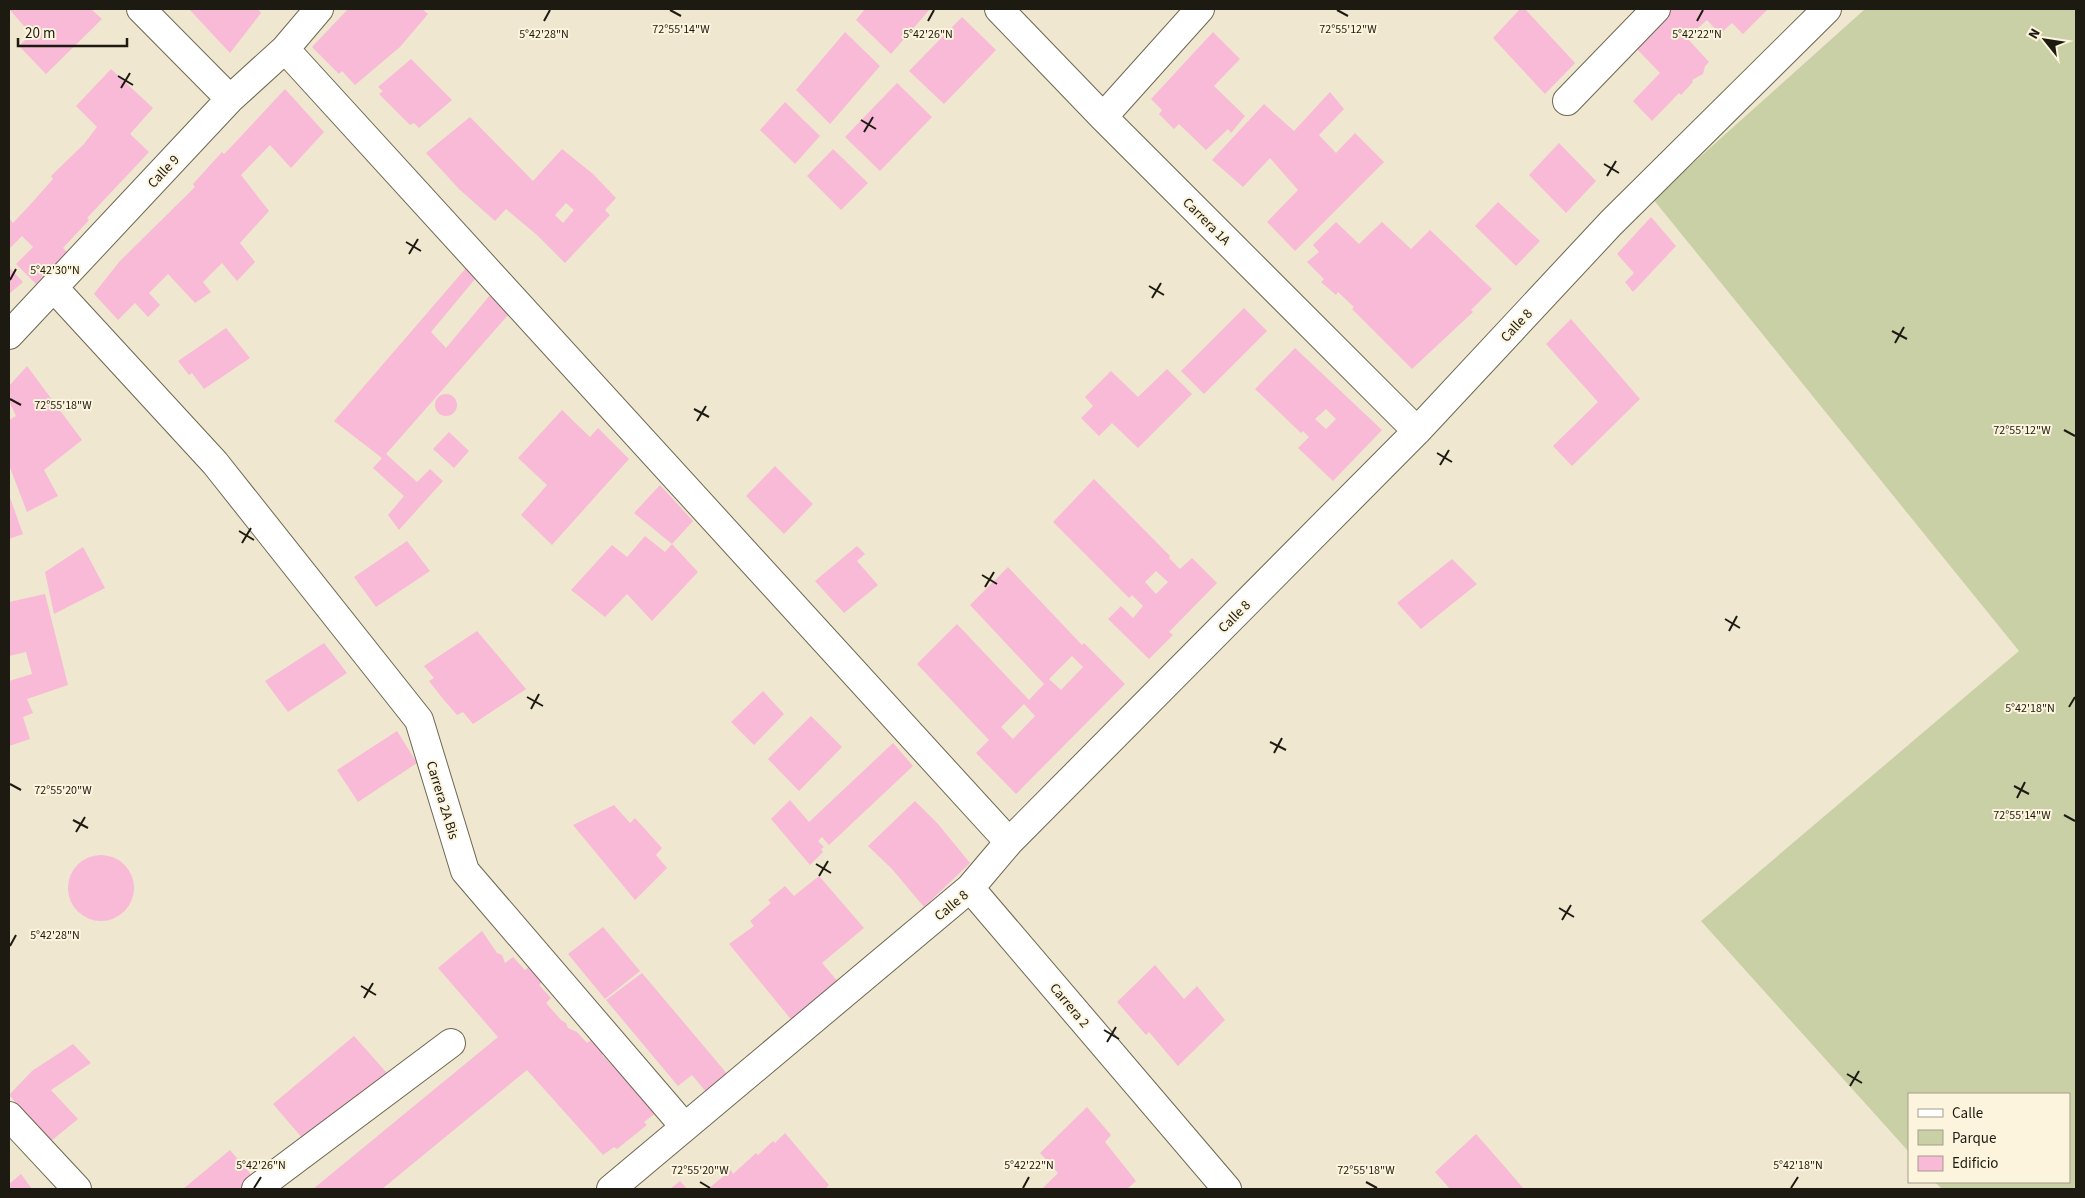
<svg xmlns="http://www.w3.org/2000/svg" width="2085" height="1198" viewBox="0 0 2085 1198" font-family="'Source Sans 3',sans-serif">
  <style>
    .green { fill: #cad0a6 }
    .building { fill: #f9bad7; fill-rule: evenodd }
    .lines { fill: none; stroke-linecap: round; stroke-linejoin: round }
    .minor-casing { stroke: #6e6752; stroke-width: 30 }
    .minor { stroke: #fff; stroke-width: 28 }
    .ticks { fill: none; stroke: #1d1a12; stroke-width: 2 }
    .labels { text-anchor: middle; stroke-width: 4; stroke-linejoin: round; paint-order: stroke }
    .street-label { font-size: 14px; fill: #1d1a12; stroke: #fcf4dc }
    .ticks-label { font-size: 12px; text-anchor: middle; fill: #1d1a12; stroke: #fcf4dc; stroke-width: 4; stroke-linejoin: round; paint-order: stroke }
  </style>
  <rect width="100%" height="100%" fill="#efe7cf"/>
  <path class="green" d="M1865,9h211v1180h-134l-7,-7h134v-88h-160v58l-208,-231 318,-270 -366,-452z"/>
  <path class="building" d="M9,9h82l11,10 -56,55 -27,-28 12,-12z
    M189,9h69l3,4 -31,40z
    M348,9h74l6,5 -28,33 -45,38 -13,-14 -3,3 -27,-27z
    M865,9h65l-39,45 -35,-34z
    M1520,9h5l50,54 -30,31 -52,-56z
    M1669,9l98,1 -24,24 -11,-11 -12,11 -13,-14 -20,18 22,24 -4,4 -2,8 -11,6 1,2 -12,13 -2,-2 -27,28 -19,-20 27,-28 -26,-27z
    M962,17l34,33 -52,54 -35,-33z
    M845,32l35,34 -50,58 -34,-34z
    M1213,32l27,27 -26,27 31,30 -14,17 -3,-4 -22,21 -27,-26 -5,5 -15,-15 3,-4 -11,-11z
    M411,59l41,41 -33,28 -5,-5 -4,2 -31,-31 4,-3 -5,-4z
    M111,69l42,39 -23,26 19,18 -62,66 2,2 -26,28 5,5 -32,31 -20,-20 17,-17 -11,-11 -13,13v-31l4,5 15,-16 25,-28 -2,-3 33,-32 13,-17 -21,-21z
    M897,83l35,34 -52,54 -35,-34z
    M285,89l39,43 -33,36 -21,-23 -29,30 28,36 -29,32 15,19 -18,19 -15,-18 -19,19 8,10 -16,11 -27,-29 -19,19 11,12 -12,12 -13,-14 -17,17 -24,-26 2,-3 24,-30 75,-74 -2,-3 29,-32 2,2 7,-7z
    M1330,92l14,17 -25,26 17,18 19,-20 29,29 -89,89 -28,-29 31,-32 -28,-32 -27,29 -31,-27 52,-56 30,27z
    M785,102l35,34 -25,28 -35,-34z
    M470,117l63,64 29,-32 31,25 23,24 -11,12 5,5 -45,48 -28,-28 -31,-26 -11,12 -36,-32 -33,-36zM566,203l8,7 -11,13 -8,-8z
    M1559,143l37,38 -30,32 -37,-38z
    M833,149l35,34 -27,27 -34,-34z
    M1498,202l42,39 -24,25 -41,-40z
    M1651,217l25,29 -43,46 -8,-10 9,-9 -17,-19z
    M1336,222l23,22 23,-22 29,27 19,-19 62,59 -21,21 2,2 -61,57 -60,-60 2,-2 -16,-15 -2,3 -15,-13 3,-3 -17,-17 12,-10 -6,-7z
    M9,267l14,15 -14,12z
    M466,268l9,11 -44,53 15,16 44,-53 18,20 -122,139 31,28 13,-13 13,12 -44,49 -11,-15 16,-19 -31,-28 9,-10 -48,-37z
    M1244,308l23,23 -63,63 -23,-23z
    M1571,319l69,80 -68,67 -19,-20 45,-44 -52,-58z
    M226,328l24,30 -46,31 -12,-16 -3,2 -11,-14z
    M1295,348l87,82 -49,51 -35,-33 11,-11 -6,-6 -2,2 -46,-44zM1326,409l10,10 -10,10 -11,-10z
    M27,366l55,74 -38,30 14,26 -31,16 -18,-47v-45l7,-4 -7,-15v-15z
    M1167,369l25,25 -54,54 -26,-25 -13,13 -18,-18 12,-12 -8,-9 26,-26 27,26z
    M435 405a11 11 0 1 1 22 0a11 11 0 1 1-22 0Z
    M562,410l28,27 8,-9 31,31 -77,86 -31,-30 26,-30 -29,-27z
    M449,432l20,19 -15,17 -21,-19z
    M775,466l38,38 -29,30 -38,-38z
    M1094,479l76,77 -1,2 11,11 12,-11 25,25 -48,49 4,3 -24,24 -41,-40 13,-13 12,12 10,-12 -11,-11 -3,3 -76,-76zM1156,571l12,11 -12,12 -11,-12z
    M660,485l33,36 -21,23 26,28 -46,49 -25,-27 -22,23 -34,-27 41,-45 15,12 18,-21 20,16 7,-8 -38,-31z
    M9,495l14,39 -14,5z
    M407,541l23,30 -54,36 -22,-30z
    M857,546l8,8 -8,7 21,24 -34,28 -29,-32z
    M83,547l22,41 -51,26 -9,-42z
    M1452,559l25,25 -56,45 -24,-26z
    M1008,567l74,78 2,-2 41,41 -109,110 -40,-41 13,-13 -72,-76 40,-40 72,76 15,-16 -74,-79zM1072,656l11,11 -22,23 -12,-11zM1024,704l11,12 -22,23 -12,-12z
    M45,594l23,91 -41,14 6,14 -10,4 7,22 -21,7v-65l23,-7 -6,-22 -17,4v-54z
    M477,631l49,58 -53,35 -10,-12 -6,3 -14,-16 -14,-18 5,-3 -10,-12z
    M324,643l23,30 -59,39 -23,-31z
    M763,691l21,23 -30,31 -23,-23z
    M811,716l31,31 -43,44 -31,-32z
    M397,731l20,32 -59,39 -21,-32z
    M893,743l20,23 -84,79 -7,-8 -4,4 6,6 -3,2 2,3 -13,13 -39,-46 19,-19 19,22z
    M915,801l23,23 32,39 -46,44 -32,-38 -24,-23z
    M614,805l16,18 5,-5 27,30 -6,7 11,13 -32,32 -62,-75z
    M68 888a33 33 0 1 1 66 0a33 33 0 1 1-66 0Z
    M819,876l45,52 -42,35 18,21 -46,39 -65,-79 25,-18 -4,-5 21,-18 -3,-3 17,-14 9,10z
    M603,927l37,44 -35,28 -37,-45z
    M482,931l15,22 5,2 3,8 8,-6 12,13 4,-3 13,15 -3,3 12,13 -5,5 15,17 5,3 2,5 9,4 10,11 7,-5 12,14 -4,3 14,14 2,-1 38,45 -12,9 3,3 -30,24 -3,-2 -11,8 -76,-85 -145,119h-69l185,-152 -60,-69z
    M1155,965l29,34 13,-13 28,34 -47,46 -29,-34 -3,3 -29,-33z
    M642,973l87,103 -22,17 -15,-18 -14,11 -72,-86z
    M354,1036l33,37 -83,67 -31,-36z
    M73,1044l18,19 -40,27 27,29 -27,22 -42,-46 23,-24z
    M1087,1107l24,28 -6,7 31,39 -9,8h-85l16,-16 -18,-20z
    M785,1133l44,52 -4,4h-117l23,-19 2,4 23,-21 2,2 15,-14 2,2z
    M1476,1134l29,33 19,22h-74l-15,-17z
    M230,1150l25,29 -12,10h-60z
    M21,1174l11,15h-23v-5z
    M680,1181l7,8h-17z"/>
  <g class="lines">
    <g class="minor-casing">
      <path id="minor" d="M141,9l89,90
        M999,9l104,108 314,314
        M285,49l724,793
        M1567,101l89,-92
        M1103,117l97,-108
        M54,288l161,175 204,257 46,151 219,255
        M9,335l221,-236 55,-50 34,-40
        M970,888l257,301
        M9,1116l68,73
        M256,1189l195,-146
        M611,1189l359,-301 39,-46 408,-411 194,-208 216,-214"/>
    </g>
    <use href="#minor" class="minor"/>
  </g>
  <path class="ticks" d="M670,10l11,6M1337,10l11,6M544,21l6,-11M928,21l6,-11M1697,21l6,-11M118,76l15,9M121,88l9,-15M861,120l15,9M864,132l9,-15M1604,164l15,9M1607,176l9,-15M406,242l15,9M409,254l9,-15M10,280l6,-11M1149,286l15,9M1152,298l9,-15M1892,331l15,8M1895,343l9,-16M10,399l11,6M694,409l15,8M697,421l9,-15M2064,430l11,6M1437,453l15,9M1440,465l9,-15M239,531l15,9M242,543l9,-15M982,575l15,9M985,587l9,-15M1725,619l15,9M1729,631l8,-15M527,697l16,9M2069,707l6,-10M531,709l8,-15M1270,742l16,8M1274,753l8,-15M10,784l11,6M2014,786l15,8M2017,798l8,-16M2064,815l11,6M73,820l15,8M76,832l9,-15M816,864l15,9M819,876l9,-15M1559,908l15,9M1562,920l9,-15M10,946l6,-11M361,986l15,9M364,998l9,-15M1104,1030l15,9M1107,1042l9,-15M1847,1074l15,9M1850,1086l9,-15M700,1182l10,6M1366,1182l11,6M254,1188l7,-11M1023,1188l6,-11M1791,1188l7,-11"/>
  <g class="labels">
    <g class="street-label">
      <text transform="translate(163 171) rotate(-47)" y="5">Calle 9</text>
      <text transform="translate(1207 221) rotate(45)" y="5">Carrera 1A</text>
      <text transform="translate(1516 325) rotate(-47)" y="5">Calle 8</text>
      <text transform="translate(1234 616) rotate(-45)" y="5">Calle 8</text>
      <text transform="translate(443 800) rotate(73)" y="5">Carrera 2A Bis</text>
      <text transform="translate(951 905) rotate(-40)" y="5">Calle 8</text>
      <text transform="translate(1070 1005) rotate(50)" y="5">Carrera 2</text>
    </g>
  </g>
  <g class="ticks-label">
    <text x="681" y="33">72°55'14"W</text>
    <text x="1348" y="33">72°55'12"W</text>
    <text x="544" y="38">5°42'28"N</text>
    <text x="928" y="38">5°42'26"N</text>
    <text x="1697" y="38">5°42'22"N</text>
    <text x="55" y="274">5°42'30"N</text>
    <text x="63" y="409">72°55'18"W</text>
    <text x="2022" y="434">72°55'12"W</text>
    <text x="2030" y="712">5°42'18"N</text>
    <text x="63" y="794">72°55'20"W</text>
    <text x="2022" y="819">72°55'14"W</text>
    <text x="55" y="939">5°42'28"N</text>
    <text x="261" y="1169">5°42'26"N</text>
    <text x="1029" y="1169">5°42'22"N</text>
    <text x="1798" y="1169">5°42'18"N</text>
    <text x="700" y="1174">72°55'20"W</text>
    <text x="1366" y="1174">72°55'18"W</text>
  </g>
  <rect width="2085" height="1198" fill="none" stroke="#1d1a12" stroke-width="20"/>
  <rect x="1908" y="1093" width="162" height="90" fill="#fcf4dc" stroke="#a39d8b"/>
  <rect x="1918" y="1109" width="25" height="8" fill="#ffffff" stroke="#a39d8b"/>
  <text x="1952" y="1118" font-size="15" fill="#1d1a12">Calle</text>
  <rect x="1918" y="1130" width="25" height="15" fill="#cad0a6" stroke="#a39d8b"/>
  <text x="1952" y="1143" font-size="15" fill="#1d1a12">Parque</text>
  <rect x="1918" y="1156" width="25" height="15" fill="#f9bad7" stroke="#a39d8b"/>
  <text x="1952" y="1168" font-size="15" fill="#1d1a12">Edificio</text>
  <g transform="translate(2045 40) rotate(300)" stroke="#fcf4dc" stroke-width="4" paint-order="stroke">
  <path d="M0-4L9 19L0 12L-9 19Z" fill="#1d1a12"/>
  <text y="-8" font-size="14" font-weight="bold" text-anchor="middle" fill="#1d1a12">N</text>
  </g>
  <path d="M18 38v8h109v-8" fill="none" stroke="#1d1a12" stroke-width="2.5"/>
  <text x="25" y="38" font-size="15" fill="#1d1a12" stroke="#fcf4dc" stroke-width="4" paint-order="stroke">20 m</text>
</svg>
